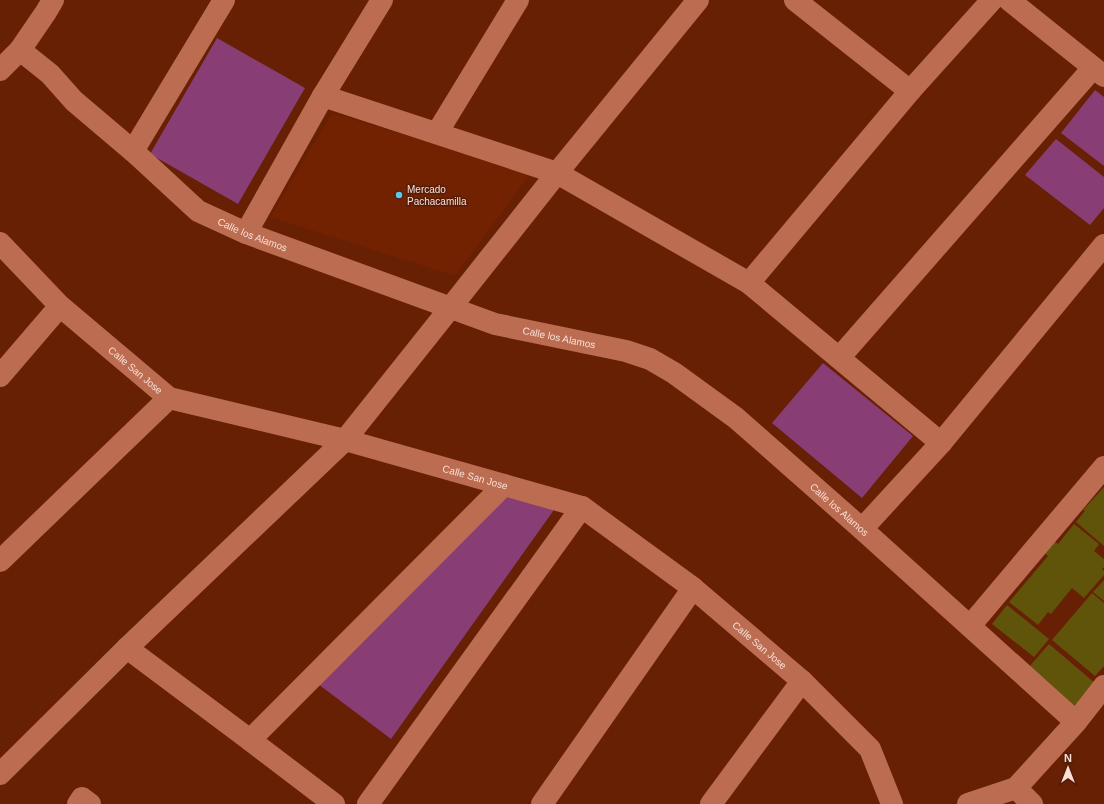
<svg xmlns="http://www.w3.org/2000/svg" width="1104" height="804" viewBox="0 0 1104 804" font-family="Helvetica,sans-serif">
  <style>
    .built { fill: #722201 }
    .green { fill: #883d74 }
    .building { fill: #60540a }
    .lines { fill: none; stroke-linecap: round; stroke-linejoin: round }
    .minor { stroke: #bb6c51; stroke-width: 22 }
    .poi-dot { fill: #5bc8e6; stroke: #541d09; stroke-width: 1.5 }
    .labels { text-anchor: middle; stroke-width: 3; stroke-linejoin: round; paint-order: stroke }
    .poi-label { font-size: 10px; fill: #fadfd6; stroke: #541d09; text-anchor: start }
    .street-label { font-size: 10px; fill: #fadfd6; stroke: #541d09 }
  </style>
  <rect width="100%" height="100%" fill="#672003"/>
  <path class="built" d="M332,113l199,60 -76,103 -185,-59z"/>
  <path class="green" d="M217,38l88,50 -67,116 -88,-50z
    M1095,90l9,7v69l-43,-33z
    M1056,139l48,38v31l-14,17 -65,-50z
    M823,363l90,73 -51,62 -90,-75z
    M509,495l47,12 -165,232 -73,-55z"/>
  <path class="building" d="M1104,487v59l-28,-24 9,-11 -2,-1z
    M1074,524l25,20 -5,7 10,8v8l-2,2 2,2v4l-20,23 -12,-10 -21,26 -3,-2 -10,13 -29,-23 39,-46 -5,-4 7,-14 8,6z
    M1104,580v21l-11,-9z
    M1092,593l12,10v63l-9,10 -43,-36z
    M1007,605l42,34 -15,18 -42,-33z
    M1049,644l47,40 -20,24 -48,-40z"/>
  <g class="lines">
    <g class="minor">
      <path d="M795,0l115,91"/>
      <path d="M1009,0l95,76"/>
      <path d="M20,50l26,-38 7,-12"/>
      <path id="s1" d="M0,70l20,-20 30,24 24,27 59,50 65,60 48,22 249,91 131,27 24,8 24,14 62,45 126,111 214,193"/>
      <path d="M323,96l234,77 192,110 192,160"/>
      <path d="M437,133l81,-133"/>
      <path d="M133,151l91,-151"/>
      <path d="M246,233l77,-137 59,-96"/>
      <path id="s2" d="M0,243l60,63 109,92 176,42 237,67 111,81 109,93 68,68 22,55"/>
      <path d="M749,283l161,-192 82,-91"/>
      <path d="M839,358l254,-290"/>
      <path d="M0,376l60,-70"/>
      <path d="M862,529l79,-86 163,-198"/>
      <path d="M0,561l169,-163"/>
      <path d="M970,626l134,-159"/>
      <path d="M127,648l123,92 84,64"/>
      <path d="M250,740l254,-255"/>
      <path d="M0,774l127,-126 218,-208 106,-133 106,-134 141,-173"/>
      <path d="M1016,788l16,16"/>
      <path d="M78,804l4,-6 8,6"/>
      <path d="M368,804l214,-297"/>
      <path d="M542,804l151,-216"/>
      <path d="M711,804l91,-123"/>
      <path d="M968,804l48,-16 60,-66 28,-36"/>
    </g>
  </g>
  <circle class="poi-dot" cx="399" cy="195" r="4"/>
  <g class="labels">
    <g class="poi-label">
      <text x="407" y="193">Mercado<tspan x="407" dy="12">Pachacamilla</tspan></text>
    </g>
    <g class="street-label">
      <text dy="4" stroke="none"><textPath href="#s1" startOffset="328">Calle los Alamos</textPath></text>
      <text dy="4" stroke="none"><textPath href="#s1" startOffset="652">Calle los Alamos</textPath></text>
      <text dy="4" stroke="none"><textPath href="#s2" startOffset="186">Calle San Jose</textPath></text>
      <text dy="4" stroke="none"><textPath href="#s2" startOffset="546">Calle San Jose</textPath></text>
      <text dy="4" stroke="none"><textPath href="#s1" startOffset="988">Calle los Alamos</textPath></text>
      <text dy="4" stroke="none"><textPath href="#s2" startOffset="882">Calle San Jose</textPath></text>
    </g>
  </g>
  <g transform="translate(1068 768)" stroke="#541d09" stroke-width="3" paint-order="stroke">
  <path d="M0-3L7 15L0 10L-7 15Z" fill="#fadfd6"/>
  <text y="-6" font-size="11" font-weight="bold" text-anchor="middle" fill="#fadfd6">N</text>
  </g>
</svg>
